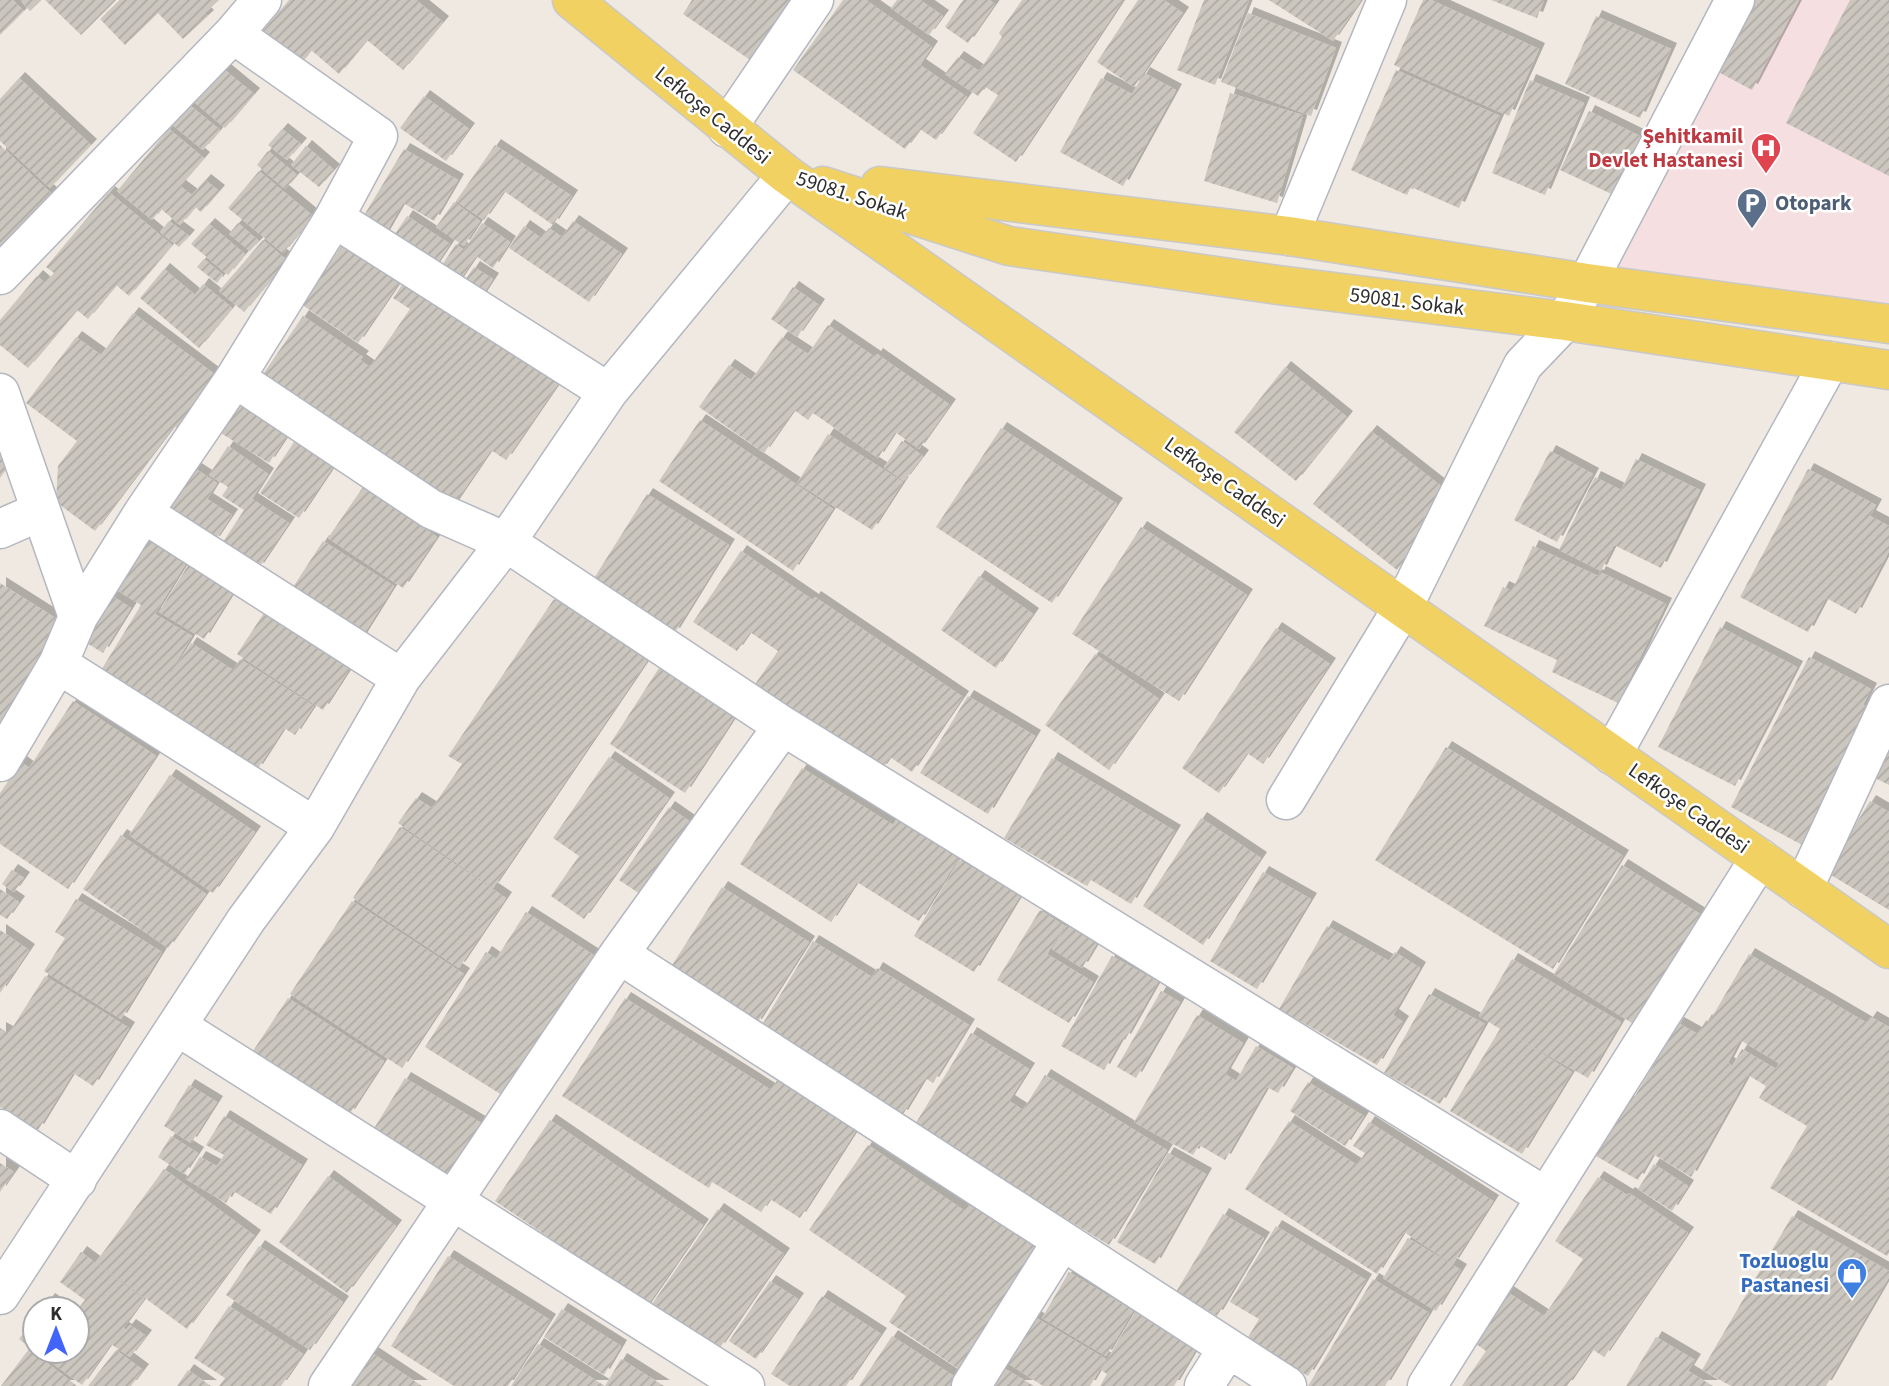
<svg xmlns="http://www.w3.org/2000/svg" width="1889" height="1386" viewBox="0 0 1889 1386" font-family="'Source Sans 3',sans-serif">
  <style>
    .medical { fill: #f5dfe0 }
    .building { fill: url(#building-hatch); fill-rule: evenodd; filter: url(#shadow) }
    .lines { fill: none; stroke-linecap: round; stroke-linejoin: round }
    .minor-casing { stroke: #b4b7c1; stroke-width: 41 }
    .major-casing { stroke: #c9c9c9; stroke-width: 41 }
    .minor { stroke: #fff; stroke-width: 38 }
    .major { stroke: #f2d163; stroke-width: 38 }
    .labels { text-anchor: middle; stroke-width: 5; stroke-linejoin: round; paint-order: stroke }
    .street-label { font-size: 21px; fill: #2e2e2e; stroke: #fff }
    .health-label { font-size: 21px; font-weight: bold; fill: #be3a42; stroke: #fff; text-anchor: end }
    .service-label { font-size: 21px; font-weight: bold; fill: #4e5e75; stroke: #fff; text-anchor: start }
    .shop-label { font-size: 21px; font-weight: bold; fill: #366cbe; stroke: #fff; text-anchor: end }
  </style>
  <defs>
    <pattern id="building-hatch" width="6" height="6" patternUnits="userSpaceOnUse" patternTransform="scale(1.75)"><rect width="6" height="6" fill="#cbc7bf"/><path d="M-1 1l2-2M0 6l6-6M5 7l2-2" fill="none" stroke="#afaba4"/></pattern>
    <filter id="shadow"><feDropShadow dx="6" dy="-6" stdDeviation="0" flood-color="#0004"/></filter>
  </defs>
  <rect width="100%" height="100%" fill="#efe9e1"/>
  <path class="medical" d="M1735,0h154v324l-302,-41z"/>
  <path class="building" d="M0,0h13l11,11 -24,24z
    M20,0h21l-11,11z
    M45,0h71l-35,35z
    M120,0h99l-14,13 3,3 -25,23 -25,-26 -33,32 -25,-26z
    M289,0h127l27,22 -40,48 -36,-30 -28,34 -28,-24 -17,21 -39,-31z
    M692,0h113l-46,66 -76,-52z
    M843,0h23l66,47 -12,18 47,32 -31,43 -16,-11 -15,20 -112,-79z
    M897,0h23l23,16 -14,19 -38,-27z
    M963,0h26l6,4 -27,39 -23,-16z
    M1022,0h101l-107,162 -43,-29 25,-38 -13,-8 -7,9 -33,-22 13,-17 21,14 23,-34 -3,-4z
    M1138,0h26l19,13 -49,74 -37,-25z
    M1204,0h45l-34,85 -38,-15z
    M1269,0h92l-28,41z
    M1423,0h8l108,49 -30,67 -115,-51z
    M1491,0h53l-7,18z
    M1746,0h53l-47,90 -41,-22z
    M1850,0h39v176l-103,-53z
    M1248,13l88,35 -25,68 -90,-34z
    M1596,16l75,33 -31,69 -75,-34z
    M214,61l40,33 -29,34 -39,-33z
    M1396,70l104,46 -41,92 -48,-21 -4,8 -56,-25z
    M1144,73l32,17 -53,96 -63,-34 41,-74 31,16z
    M19,78l72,67 -41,43 -50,-47v-42z
    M1530,80l54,23 -39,92 -53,-22z
    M1230,93l73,22 -26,88 -73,-22z
    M424,96l45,33 -23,32 -46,-33z
    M181,98l39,32 -17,20 -39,-32z
    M1589,111l59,29 -28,58 -60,-28z
    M169,129l35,29 -24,28 12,9 13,-15 14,11 -18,21 -6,-5 -15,18 -19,-16 -9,11 -35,-29z
    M282,129l19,15 -14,16 -19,-15z
    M0,145l54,51 -54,57z
    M495,145l77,51 -19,29 -49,-34 -20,29 -28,-19z
    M306,146l28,24 -15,17 -28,-22z
    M404,149l54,31 -24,41 -31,-18 -19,33 -24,-14z
    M268,151l29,24 -12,14 -28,-24z
    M259,171l54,45 -30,37 -55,-45z
    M109,192l63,53 -43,51 -13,-11 -28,34 -11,-9 -49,58 -28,-23v-25l37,-44 8,7 9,-10 -8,-6z
    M454,202l26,19 -16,25 -28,-19z
    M407,216l43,28 -20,30 -43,-28z
    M169,221l20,15 -10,11 -19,-15z
    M573,221l49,33 -33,48 -80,-54 15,-22 17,12 8,-10 13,9z
    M238,223l21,18 -9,10 -21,-17z
    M482,223l28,19 -17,26 -17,-12 -19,28 -19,-13 18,-27 8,6z
    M209,224l36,30 -17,21 -37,-31z
    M263,240l24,20 -43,52 -25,-21z
    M345,241l56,39 -43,63 -57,-39z
    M204,259l19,16 -6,8 -20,-16z
    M474,267l19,12 -13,20 -19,-13z
    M164,269l31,26 8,-11 29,24 -33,40 -59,-50z
    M406,279l152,105 -52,76 -15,-10 -38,56 -196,-123 46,-67 60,41 -3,3 10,7 40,-58 -17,-11z
    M793,287l26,18 -22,32 -26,-18z
    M133,313l92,69 -39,52 -12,-8 -79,105 -39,-29 2,-36 19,-25 -51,-38 50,-66 25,18z
    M828,325l47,32 2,-3 73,51 -31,44 -24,-17 -17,26 -65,-45 -5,7 -14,-10 -30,43 -65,-46 30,-42 22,15 31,-43 26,17z
    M1285,367l62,50 -51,64 -62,-49z
    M241,392l53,33 -25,38 -53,-33z
    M700,420l133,89 -40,62 -134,-90z
    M1001,428l116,76 -65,99 -116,-76z
    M302,430l39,25 -42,63 -39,-25z
    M1371,431l84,66 -58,73 -84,-66z
    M828,434l75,48 -31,48 -75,-47z
    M902,441l21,15 -19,25 -20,-14z
    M228,446l40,28 -16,25 37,24 -31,46 -37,-24 23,-35 -22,-14 6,-9 -19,-12z
    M1550,451l43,23 -36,68 -43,-22z
    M0,453l8,14 -8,11z
    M1636,459l64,31 -39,78 -47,-23 -13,26 -42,-21 36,-73 26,13z
    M185,462l32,21 -10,16 25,16 -18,27 -58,-37z
    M1808,469l68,36 -6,11 19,10v25l-33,63 -30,-16 -18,34 -68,-35z
    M363,487l74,50 -34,51 -75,-50z
    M647,494l82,51 -55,89 -83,-51z
    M143,526l48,29 -36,59 37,22 -37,62 36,-55 42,27 7,-11 74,47 -19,29 -11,-7 -27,42 -157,-98 41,-67 -34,-21z
    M1141,527l106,68 -68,106 -107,-67z
    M323,541l71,45 -38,61 -72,-46z
    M1533,546l65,30 2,-4 66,32 -48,99 -66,-31 5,-12 -73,-34 19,-39 9,4z
    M741,551l72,49 2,-3 148,100 -51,75 -22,-15 -9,13 -132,-77 29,-42 -28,-19 -13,19 -44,-29z
    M195,554l45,27 -36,58 -45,-27z
    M979,576l54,38 -37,54 -55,-38z
    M0,583l65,41 -65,106z
    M100,588l31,20 -28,45 -31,-19z
    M554,599l93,62 -154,227 -95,-65 18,-25 16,10 30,-44 -14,-8z
    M266,610l86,55 -29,45 -86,-56z
    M1720,627l77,40 -62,119 -77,-39z
    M1276,628l54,36 -67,100 -16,-11 -28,40 -37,-25z
    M1095,654l64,45 -50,71 -64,-45z
    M1809,657l62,32 -8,16 14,7 -71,135 -75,-40z
    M659,668l75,50 -49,75 -75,-49z
    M968,696l67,40 -47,78 -68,-41z
    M73,701l83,55 -88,133 -68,-45v-51l21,-31 8,6z
    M1889,732v53l-24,-12z
    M1446,747l177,109 -70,113 -178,-109z
    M609,757l60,41 -85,121 -33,-23 28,-40 -26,-18z
    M1052,758l123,73 -44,73 -40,-24 -4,6 -83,-48z
    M802,768l91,57 5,-8 62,39 -41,65 -62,-39 -26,40 -91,-58z
    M170,775l85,57 -42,61 -84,-58z
    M1870,801l19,11v98l-63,-38z
    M669,807l33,23 -50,72 -33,-22z
    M1201,818l60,40 -58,87 -60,-39z
    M400,827l106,71 -47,70 -106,-70z
    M121,835l85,59 -38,54 -85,-59z
    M959,860l61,36 -46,76 -60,-36z
    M1622,865l89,56 -68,109 -89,-56z
    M12,870l12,8 -10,14 -12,-8z
    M1263,872l48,27 -54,90 -47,-28z
    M722,887l87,55 -53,83 -87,-55z
    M0,889l19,13 -12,17 -7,-4z
    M76,899l86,53 -41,67 -77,-48 21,-33 -10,-6z
    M352,901l112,73 -62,94 -112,-74z
    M1040,910l25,16 -18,28 46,28 -24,41 -72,-43z
    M526,912l77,49 -51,80 -11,-7 -39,61 -77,-48 61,-95 10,7z
    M1070,920l30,18 -18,30 -30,-19z
    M1327,926l62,35 6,-9 25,16 -27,47 10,7 -26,43 -98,-56z
    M0,930l29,20 -29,43z
    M813,941l59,36 5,-9 92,57 -36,58 -8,-5 -23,38 -142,-88z
    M1749,954l118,69 4,-6 18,10v226l-2,3 -117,-68 37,-62 -48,-28 7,-12 -18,-11 -57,102 -38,-23 -15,26 -42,-24 31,-55 4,2 47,-80 20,11 8,-14 3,2zM1740,1040l39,23 -3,6 -34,-20 -10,17 -4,-3z
    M1112,956l46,26 -33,58 -3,-2 -18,32 -43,-24z
    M1512,959l109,63 -33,56 -78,-44 62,38 -50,82 -72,-43 50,-82 -21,-13z
    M45,976l84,52 -36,58 -20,-13 -35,57 -38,-23v-79l9,5z
    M1161,991l19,11 -44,76 -19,-11z
    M1429,994l56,30 -45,80 -56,-31z
    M288,998l96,63 -35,54 -96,-64z
    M625,998l146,92 7,-11 79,50 -57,89 -30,-19 -9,13 -49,-30 -3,6 -147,-92z
    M1197,1015l46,28 -18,31 11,7 20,-35 37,22 -15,25 -11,-6 -42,73 -26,-15 -6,10 -59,-33z
    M971,1033l58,36 -20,32 14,9 22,-35 122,75 -58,95 -195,-119z
    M405,1078l78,46 -35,58 -78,-47z
    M1308,1082l56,34 -19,30 -55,-35z
    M189,1085l28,17 -26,41 -27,-17z
    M224,1116l78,49 -31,49 -38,-23 -7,12 -40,-24 14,-22 17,9 7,-11 -18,-10z
    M550,1120l153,105 -60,87 -55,-48 -93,-63z
    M1289,1121l68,44 8,-12 -12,-7 16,-24 124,79 -40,63 -49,-32 -27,42 -132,-85z
    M171,1136l27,17 -14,21 -26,-17z
    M868,1145l97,66 7,-9 74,50 -83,120 -74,-50 17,-26 -97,-66z
    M1168,1153l38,21 -51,90 -38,-22z
    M0,1163l14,9 -14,20z
    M1654,1164l34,22 -16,25 -34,-22z
    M164,1169l91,67 -68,93 -91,-67z
    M328,1176l68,50 -49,67 -68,-51z
    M1598,1177l29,18 2,-2 59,40 -84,124 -12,-8 -25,37h-105l24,-35 -14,-10 34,-50 38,25 39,-57 -28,-18z
    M718,1209l66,45 -65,95 -67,-45z
    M1223,1214l41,24 -47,78 -41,-24z
    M1792,1216l97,55v6l-63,109h-95l-29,-16z
    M1276,1226l90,54 -58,96 -61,-37 12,-20 -29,-17z
    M1408,1238l53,32 -25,41 -53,-33z
    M259,1246l84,56 -33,48 -84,-55z
    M81,1252l63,47 -21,29 3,2 4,-5 16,11 -16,21 -19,-13 -29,41 -46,-34h41v-41l8,-10 -25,-18z
    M448,1256l102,64 -42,66h-54l-63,-40z
    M1069,1272l64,39 -27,45 -64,-38z
    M1373,1279l56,34 -44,73h-77z
    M770,1281l28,18 -42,60 -27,-18z
    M822,1296l59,38 -35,52h-56l-19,-12z
    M49,1299l15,10h-22z
    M1142,1300l61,37 -29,49h-74l7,-12 -6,-4z
    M229,1306l74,48 -22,32h-62l6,-8 -31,-20z
    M562,1309l59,37 -17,29 -60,-38z
    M1033,1316l73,43 -16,27h-47l-37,-24z
    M35,1318v33l-16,-12z
    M892,1336l71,46 -3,4h-101z
    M1656,1337l39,23 -7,11 25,15h-87z
    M538,1344l67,42 16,-27 43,27h-153z
    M363,1347l59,39h-85z
    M29,1349l48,37h-76z
    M116,1350l27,20 -12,16h-43z
    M989,1359l45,27h-61z
    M188,1370l23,16h-34z"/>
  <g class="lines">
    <g class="minor-casing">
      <path id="minor" d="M727,128l87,-128
        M334,218l274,174
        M1289,236l98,-236
        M0,275l233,-241 29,-34
        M235,378l196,131 75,33 277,184 763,471
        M0,393l78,224
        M143,513l258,165
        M0,529l41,-18
        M58,664l257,163
        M1612,755l218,-394
        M0,762l58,-98 20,-47 65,-104 92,-135 99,-160 44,-82 -145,-102
        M1286,800l117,-193 120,-242 42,-44 22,-38 148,-283
        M1803,889l86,-185
        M619,954l668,432
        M177,1026l568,360
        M0,1129l77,51
        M0,1295l246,-375 69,-93 86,-149 105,-136 102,-150 179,-217
        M328,1386l291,-432 164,-228
        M971,1386l91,-145
        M1204,1386l24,-38
        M1427,1386l333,-528"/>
    </g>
    <g class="major-casing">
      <path id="major" d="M572,0l215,175 1102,774
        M823,186l186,60 269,39 287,36 324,49
        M880,186l409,50 298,47 302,41"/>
    </g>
    <use href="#minor" class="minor"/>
    <use href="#major" class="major"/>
  </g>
  <defs>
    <g id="hospital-pin" transform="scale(1.575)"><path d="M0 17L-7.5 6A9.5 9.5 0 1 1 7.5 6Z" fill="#e0444e" stroke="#fff"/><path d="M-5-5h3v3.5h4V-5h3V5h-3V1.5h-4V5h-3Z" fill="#fff"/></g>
    <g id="parking-pin" transform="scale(1.575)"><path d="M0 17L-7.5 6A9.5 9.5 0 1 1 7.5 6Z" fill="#5c6f8a" stroke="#fff"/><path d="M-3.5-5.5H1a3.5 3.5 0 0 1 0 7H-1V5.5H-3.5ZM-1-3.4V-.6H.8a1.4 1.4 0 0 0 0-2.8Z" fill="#fff"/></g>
    <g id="shop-pin" transform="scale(1.575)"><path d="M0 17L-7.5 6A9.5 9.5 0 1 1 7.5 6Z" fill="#3f7fe0" stroke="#fff"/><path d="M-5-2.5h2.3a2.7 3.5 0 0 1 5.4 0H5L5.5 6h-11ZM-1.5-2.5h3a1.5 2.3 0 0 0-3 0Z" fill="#fff"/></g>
  </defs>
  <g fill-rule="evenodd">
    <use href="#hospital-pin" x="1766" y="148"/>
    <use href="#parking-pin" x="1752" y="203"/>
    <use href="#shop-pin" x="1852" y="1273"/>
  </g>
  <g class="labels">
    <g class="street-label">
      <text transform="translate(713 115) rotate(39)" y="7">Lefkoşe Caddesi</text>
      <text transform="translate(852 195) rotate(18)" y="7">59081. Sokak</text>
      <text transform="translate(1407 301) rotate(7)" y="7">59081. Sokak</text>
      <text transform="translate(1225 482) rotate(35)" y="7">Lefkoşe Caddesi</text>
      <text transform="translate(1689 808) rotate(35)" y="7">Lefkoşe Caddesi</text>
    </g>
    <g class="health-label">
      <text x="1743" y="143">Şehitkamil<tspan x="1743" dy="24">Devlet Hastanesi</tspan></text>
    </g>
    <g class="service-label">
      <text x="1775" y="210">Otopark</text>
    </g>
    <g class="shop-label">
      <text x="1829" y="1268">Tozluoglu<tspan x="1829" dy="24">Pastanesi</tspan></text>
    </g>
  </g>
  <g transform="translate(56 1330)"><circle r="33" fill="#ffffff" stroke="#ababab" stroke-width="2"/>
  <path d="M0-5L12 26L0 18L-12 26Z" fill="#4264fb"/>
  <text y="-10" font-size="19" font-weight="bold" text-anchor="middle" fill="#2e2e2e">K</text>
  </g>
</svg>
